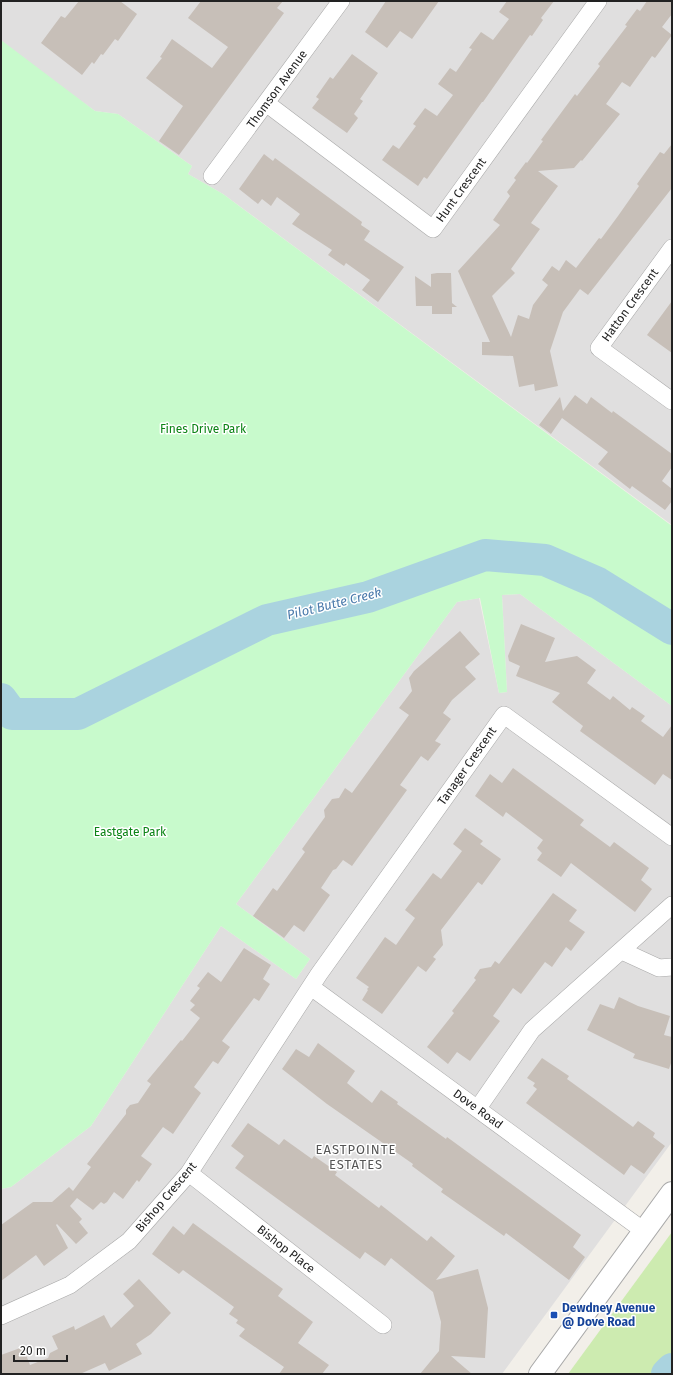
<svg xmlns="http://www.w3.org/2000/svg" width="673" height="1375" viewBox="0 0 673 1375" font-family="'Fira Sans',sans-serif">
  <style>
    .residential { fill: #e0dfdf }
    .grass { fill: #cdebb0 }
    .park { fill: #c8facc }
    .lines { fill: none; stroke-linecap: round; stroke-linejoin: round }
    .stream { stroke: #aad3df; stroke-width: 5.5 }
    .river { stroke: #aad3df; stroke-width: 32 }
    .building { fill: #c7bfb8 }
    .minor-casing { stroke: #a9a9a9; stroke-width: 18 }
    .tertiary-casing { stroke: #a9a9a9; stroke-width: 24 }
    .minor { stroke: #fff; stroke-width: 17 }
    .tertiary { stroke: #fff; stroke-width: 22 }
    .transit-dot { fill: #1a4fb4; stroke: #fff; stroke-width: 1.5 }
    .labels { text-anchor: middle; stroke-width: 3; stroke-linejoin: round; paint-order: stroke }
    .street-label { font-size: 12px; fill: #222; stroke: #fff }
    .park-label { font-size: 12px; fill: #0c8416; stroke: #fff }
    .transit-label { font-size: 12px; font-weight: bold; fill: #164399; stroke: #fff; text-anchor: start }
    .water-label { font-size: 13px; font-style: italic; fill: #4a7aab; stroke: #fff }
    .neighbourhood-label { font-size: 13px; letter-spacing: 1px; fill: #555; stroke: #fff }
  </style>
  <rect width="100%" height="100%" fill="#f2efe9"/>
  <path class="residential" d="M1,1h671v524l-449,-331 -35,-20 4,-8 -74,-52 -23,-3 -69,-50 -25,-21z
    M520,594l152,112v436l-170,232h-501v-185l10,-2 80,-61 130,-200 75,53 14,-20 -74,-55 221,-302 22,-4 20,95 8,-1 -5,-97z"/>
  <path class="grass" d="M672,1232v142h-104z"/>
  <path class="park" d="M1,40l94,71 23,3 74,52 -4,8 35,20 449,332v180l-152,-112 -18,1 5,97 -8,1 -19,-95 -23,4 -221,302 74,55 -14,20 -75,-53 -130,200 -80,61 -10,2z"/>
  <g class="lines">
    <path class="stream" d="M472,559l9,8"/>
    <path class="river" d="M1,699l11,15h66l189,-94 101,-23 117,-42 60,5 53,23 74,46
      M667,1374l5,-5"/>
  </g>
  <path class="building" d="M79,1h41l17,13 -19,27 -3,-2 -12,16 -2,-1 -7,10 -2,-2 -10,13 -41,-32 20,-27 4,2z
    M201,1h82l-6,7 7,5 -105,142 -20,-14 24,-35 -37,-28 16,-20 -2,-1 12,-18 40,29 16,-21 -40,-29z
    M386,1h53l-27,38 -12,-8 -13,17 -22,-16z
    M507,1h47l-13,17 2,2 -11,16 -2,-1 -47,67h-1l-55,77 -3,-2 -6,9 -36,-26 11,-15 6,4 17,-23 -3,-2 12,-16 12,8 16,-21 -15,-11 12,-16 6,4 16,-23 -3,-1 12,-16 12,8 16,-21 -10,-7z
    M647,1h25v13l-10,13 10,8 -17,23 -3,-2 -22,31 -8,-5 -16,22 14,10 -38,47 -1,-1 -7,8 -36,3 20,15 -27,37 9,6 -29,40 4,4 -23,23 19,41 7,-22 11,4 4,-14 15,-20 -6,-5 10,-14 7,5 7,-11 10,8 23,-30 2,1 17,-23 21,-30 -2,-2 23,-32 4,2 8,-10v44l-84,107 -8,-6 -17,23 -13,39 8,35 -23,5 -1,-7 -15,3 -6,-31 -31,-1v-13h8l-32,-71 42,-46 -7,-5 17,-24 -3,-4 9,-12 -2,-2 12,-16 1,1 16,-22 -2,-1 34,-46 2,2 23,-30 -2,-2 29,-38 -2,-1 12,-16 3,2z
    M352,54l26,19 -18,26 3,2 -9,13 4,4 -11,15 -35,-25 7,-9 -3,-2 14,-20 3,2z
    M264,154l9,7 2,-3 87,64 -1,3 9,6 -6,9 40,27 -26,35 -16,-12 8,-10 -24,-17 -2,3 -16,-11 4,-5 -40,-26 8,-10 -23,-17 -6,9 -9,-7 -4,5 -19,-15z
    M437,273h14l1,30 5,4h-5v7h-20v-8h-16l-1,-30 16,11v-13z
    M672,301v52l-25,-18z
    M575,395l12,9 4,-7 21,16 1,-2 59,43v13l-10,14 10,8v12l-7,9 -33,-24 -2,3 -32,-25 10,-12 -46,-34 -11,16 -12,-9 21,-28 3,14z
    M521,624l34,14 -10,24 32,-6 19,14 -9,13 23,17 3,-4 17,14 2,-3 13,9 -4,5 22,16 9,-12v55l-9,-6 -8,11 -75,-54 3,-5 -31,-24 8,-9 -44,-17 4,-10 -11,-5 -1,-5z
    M460,631l20,23 -15,13 11,12 -24,21 -9,13 8,6 -16,22 6,3 -13,17 -7,-5 -21,29 7,5 -55,76 -9,-6 -7,9 -3,1 -12,18 9,7 -26,37 -10,-7 -10,13 -4,-3 -27,-19 20,-28 4,3 28,-39 -3,-3 23,-32 -1,-7 8,-11 7,-1 6,-10 7,5 57,-78 -10,-7 13,-17 -3,-13 5,-7z
    M513,768l71,52 -4,5 30,22 4,-5 35,26 -8,12 11,9 -17,23 -64,-49 -10,14 -24,-17 5,-7 -5,-5 6,-8 -37,-28 -3,5 -28,-21 15,-22 12,9z
    M465,828l18,13 -3,3 21,15 -19,26 -4,-3 -37,48 2,15 -10,12 3,2 -10,13 -8,-6 -36,48 -20,-14 6,-10 -1,-1 2,-2 -13,-9 29,-41 11,8 19,-27 -10,-8 28,-37 8,6 21,-28 -9,-7z
    M553,893l24,17 -8,11 16,11 -14,19 -5,-4 -14,20 -7,-5 -24,32 -8,-6 -20,28 7,5 -30,40 -13,-9 -9,12 -21,-17 27,-34 -2,-2 24,-31 -2,-2 6,-9 11,-2 4,-6 4,3z
    M244,948l27,17 -8,14 7,5 -11,17 -5,-3 -32,43 8,6 -12,17 -5,-3 -19,26 7,6 -28,41 -10,-7 -22,29 11,8 -13,18 -2,-2 -14,19 -9,-7 -7,10 -3,2 -3,-2 -8,8 -16,-12 -7,8 12,13 -3,3 9,11 -12,11 -19,-20 -1,1 12,23 -24,18 -8,-11 -35,26v-56l32,-23h19l17,-15 4,4 18,-24 -4,-3 39,-50v-4l4,-5 8,-2 13,-19 -4,-3 34,-41 1,1 18,-23 -10,-8 5,-5 -5,-4 10,-13 -3,-2 11,-14 13,10z
    M619,997l19,9 32,10 -6,19 8,2v23l-3,9 -36,-11 2,-4 -48,-24 13,-26 14,5z
    M318,1043l37,28 -8,12 25,20 9,-13 17,12 -1,2 49,35 1,-2 134,98 -8,12 12,10 -16,23 -63,-47 -2,3 -63,-44 2,-3 -31,-23 1,-2 -86,-60 -45,-35 14,-20 13,8z
    M542,1058l27,18 -2,3 66,48 5,-6 17,12 -2,4 12,9 -21,28 -13,-9 -7,10 -98,-72 11,-14 -4,-3 2,-3 -8,-5z
    M248,1123l31,22 5,-6 28,20 2,-3 23,16 -2,3 44,33 2,-3 46,36 4,-5 24,20 -19,24 42,-11 10,39 -3,50 -34,-2 21,18h-52l19,-23 2,-29 -8,-30 -42,-34 -6,8 -20,-14 -5,7 -125,-91 9,-12 -13,-10z
    M193,1223l90,66 -5,7 35,26 -15,21 31,22 -7,9h-43l5,-7 -45,-31 6,-7 -9,-6 2,-3 -9,-6 5,-7 -51,-37 -4,4 -27,-20 21,-28 11,9z
    M139,1279l32,34 -20,21 -15,10 6,10 -33,17 -4,-8 -25,11h-79v-19l22,-8 7,18 18,-7 2,-5 8,-4 -6,-13 22,-10 1,4 29,-15 7,13 23,-22 -11,-12z"/>
  <g class="lines">
    <g class="minor-casing">
      <path id="minor" d="M266,103l167,126 165,-228
        M212,176l129,-175
        M672,248l-73,100 73,53
        M622,951l37,17 13,-1
        M311,987l333,244
        M478,1108l54,-78 140,-125
        M189,1173l194,152
        M1,1316l69,-31 59,-44 60,-68 130,-199 185,-259 168,122"/>
    </g>
    <g class="tertiary-casing">
      <path id="tertiary" d="M540,1374l132,-181"/>
    </g>
    <use href="#minor" class="minor"/>
    <use href="#tertiary" class="tertiary"/>
  </g>
  <rect class="transit-dot" x="550" y="1311" width="8" height="8" rx="2"/>
  <g class="labels">
    <g class="street-label">
      <text transform="translate(277 89) rotate(-54)" y="4">Thomson Avenue</text>
      <text transform="translate(461 190) rotate(-54)" y="4">Hunt Crescent</text>
      <text transform="translate(630 305) rotate(-54)" y="4">Hatton Crescent</text>
      <text transform="translate(467 766) rotate(-55)" y="4">Tanager Crescent</text>
      <text transform="translate(478 1109) rotate(36)" y="4">Dove Road</text>
      <text transform="translate(166 1197) rotate(-50)" y="4">Bishop Crescent</text>
      <text transform="translate(286 1249) rotate(38)" y="4">Bishop Place</text>
    </g>
    <g class="park-label">
      <text x="203" y="433">Fines Drive Park</text>
      <text x="130" y="836">Eastgate Park</text>
    </g>
    <g class="transit-label">
      <text x="562" y="1312">Dewdney Avenue<tspan x="562" dy="14">@ Dove Road</tspan></text>
    </g>
    <g class="water-label">
      <text transform="translate(334 603) rotate(-14)" y="5">Pilot Butte Creek</text>
    </g>
    <g class="neighbourhood-label">
      <text x="356" y="1154">EASTPOINTE<tspan x="356" dy="15">ESTATES</tspan></text>
    </g>
  </g>
  <rect width="673" height="1375" fill="none" stroke="#222222" stroke-width="4"/>
  <path d="M14 1355v6h53v-6" fill="none" stroke="#222222" stroke-width="2"/>
  <text x="20" y="1355" font-size="12" fill="#222222" stroke="#ffffff" stroke-width="3" paint-order="stroke">20 m</text>
</svg>
